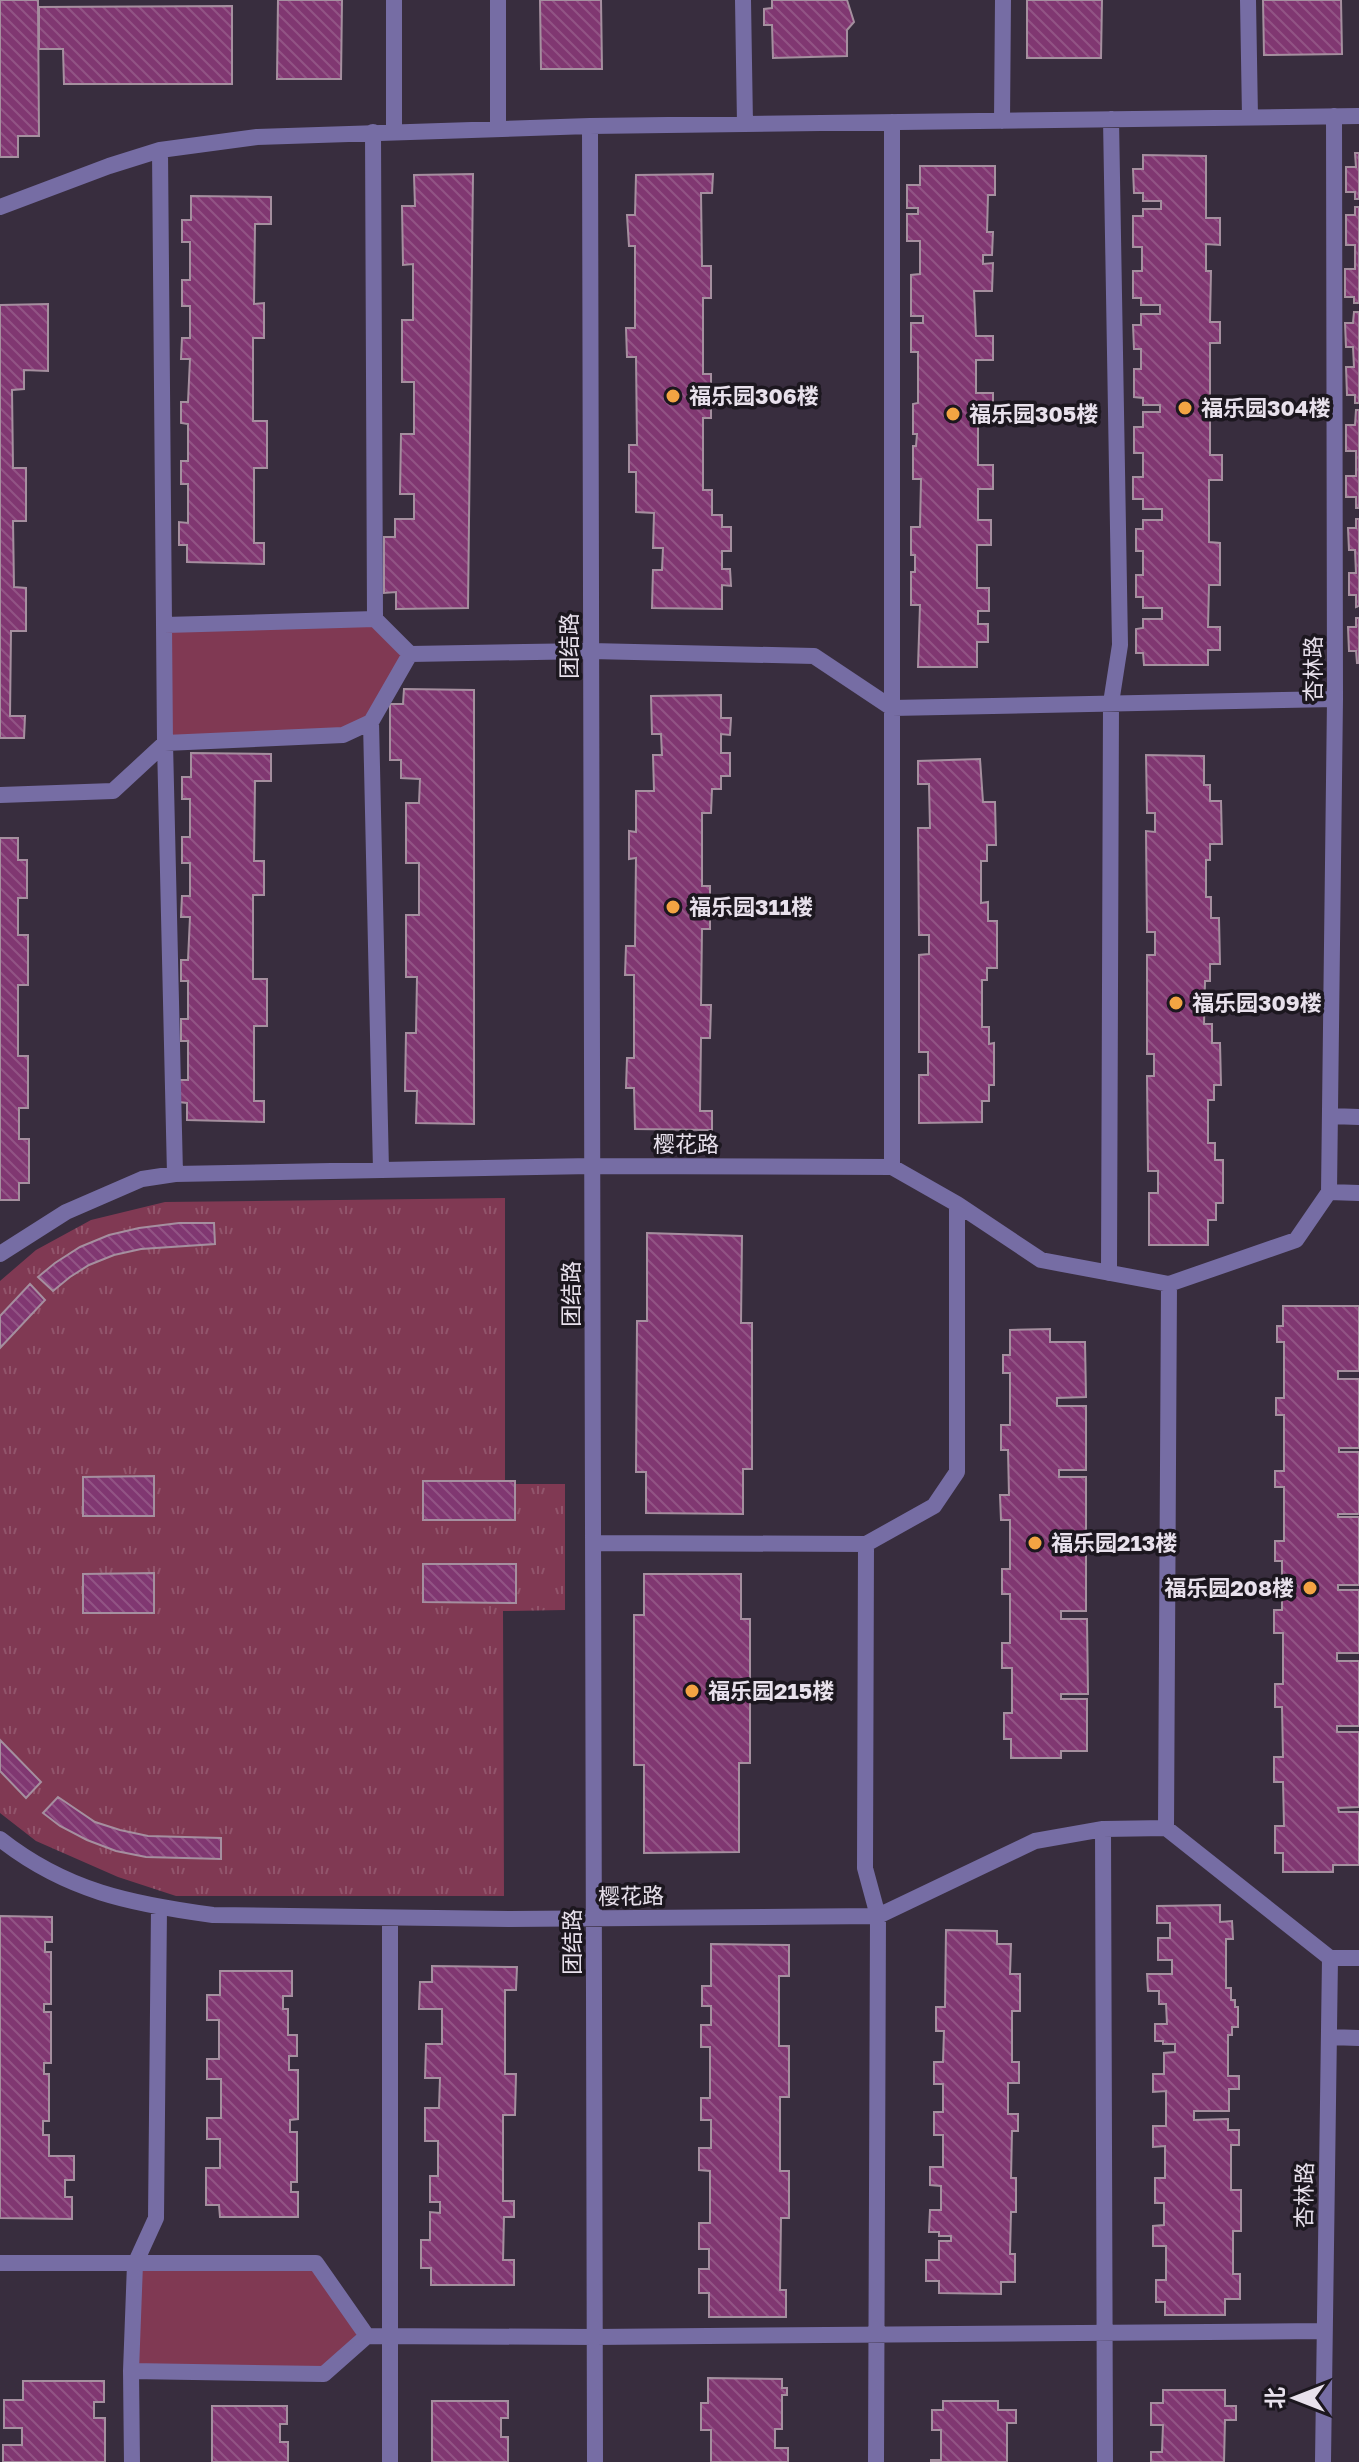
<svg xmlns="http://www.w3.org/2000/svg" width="1359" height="2462" viewBox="0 0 1359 2462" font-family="'Golos Text','Noto Sans SC',sans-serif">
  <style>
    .grass { fill: url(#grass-tufts) }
    .garden { fill: #803953 }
    .building { fill: url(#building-back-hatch); stroke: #a58f9f; stroke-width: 2 }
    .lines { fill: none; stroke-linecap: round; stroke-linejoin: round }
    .street { stroke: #766da4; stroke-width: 16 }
    .poi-dot { fill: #f3a443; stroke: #1c171f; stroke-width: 3 }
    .labels { text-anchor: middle; stroke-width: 7; stroke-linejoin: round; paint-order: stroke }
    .poi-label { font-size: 22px; font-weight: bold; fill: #e8e1ec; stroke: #1c171f; text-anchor: start }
    .street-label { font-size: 22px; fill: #e8e1ec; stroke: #1c171f }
  </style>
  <defs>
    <pattern id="grass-tufts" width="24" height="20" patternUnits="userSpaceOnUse" patternTransform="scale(2)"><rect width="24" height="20" fill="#803953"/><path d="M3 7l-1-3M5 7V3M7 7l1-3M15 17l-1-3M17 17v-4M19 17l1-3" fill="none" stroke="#92556c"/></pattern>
    <pattern id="building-back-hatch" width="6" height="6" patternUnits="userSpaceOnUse" patternTransform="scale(2)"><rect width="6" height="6" fill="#803771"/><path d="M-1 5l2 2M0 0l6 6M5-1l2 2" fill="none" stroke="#925485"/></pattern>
  </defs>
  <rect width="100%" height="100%" fill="#382d3e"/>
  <path class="grass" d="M505,1198v286h60v126l-62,1 1,285h-328l-58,-19 -82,-36 -36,-28v-532l36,-31 55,-30 74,-18z"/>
  <path class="garden" d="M167,619l208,3 32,32 -39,67 -27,17 -174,2z
    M135,2264l179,2 48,69 -41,35 -187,-2z"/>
  <path class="building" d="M0,0h38l1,136h-21v21h-18z
    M278,0h64l-1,79h-64z
    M540,0h61l1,69h-61z
    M772,0h75l7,22 -7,8v26l-74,2 -1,-33h-8v-16l8,-1z
    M1027,0h75l-1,58h-74z
    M1263,0h78l1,54 -78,1z
    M232,6v78h-168l-1,-35h-24v-42z
    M1355,153h4v46h-4v-7h-9v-25h10z
    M1143,155l63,1v62h14v27l-14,-1v27h5l-1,51h10v21h-10v112h12v25h-13v62l11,1v42h-11l-1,42h12v23h-12v15h-64l-1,-12h-7v-24l7,-1v-9h19v-11h-19v-11h-7v-22h7v-24h-7v-22h7v-9h19v-11h-19v-10h-10v-22h10v-24h-9v-26h9v-15h17v-7h-17v-7l-9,-1v-28h7v-20h-7l-1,-24h8v-11h19v-9h-19v-7h-8v-27h9v-24h-9v-31h10v-7h18v-8h-18v-8h-9l-1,-24h10z
    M920,166h75v29h-7l-1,37h6l-1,23h-9v9l10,-1 -1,28h-18l2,45h17v24h-17v33h17v32h-15v40h15v24h-15v31h13v25h-14v43h12v23h-11v13h10v18h-11v25h-59l2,-62h-9v-33h4v-17h-4v-28h9l1,-48h-8v-33h3l1,-12h-4v-30l5,-1v-51h-7v-29h12v-7h-12v-41l9,-1v-33h-13v-27h11v-6h-11v-23h13z
    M473,174l-5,434 -72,1v-17l-12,1v-56h11v-18h19v-25h-14l1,-60h13v-52h-12v-62h11v-56l-10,1 -1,-59h13l-1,-31z
    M713,174l-1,19h-11l1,73h9v32h-8v76h8v44h-8v72h9v25h10v12h9v24h-9v18h8l1,17 -9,-1v24l-70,-1 1,-38h9l1,-22h-10l1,-35 -18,-1v-40h-7v-27h8l-1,-88h-9l-1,-29h9v-82h-6l-2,-31h8l1,-40z
    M191,196l80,1v27h-16l-1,80 10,-1v35h-11v83h14v47h-13v75h10v21l-77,-2v-17h-8v-23l9,1v-39h-7v-23h7v-37l-7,-1v-21h7l2,-43h-9l1,-21h8v-32h-8v-26h8v-38h-8v-22h9z
    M1355,207h4v96h-5v-6h-9v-28h10v-24h-9v-30h9z
    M48,304v67l-24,-1v19l-12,1 1,78h13v53h-13l1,66 12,1v43h-15l-1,85h15l-1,22h-24v-433z
    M1354,312h5v91h-4v-8h-8l-1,-28h8l-1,-20h-7l-1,-24h8z
    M1356,410h3v98h-3v-11h-10v-21h10v-25h-10v-26h9z
    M1356,519h3v87l-3,1v-12h-7v-22h7l-1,-23h-6l-1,-22h8z
    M1356,618h3v45h-2l-1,-12h-7l-1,-24h8z
    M404,689l70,1v434l-58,-1 1,-32h-12l1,-58h10l1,-56h-11v-62h13v-52h-13v-60h13l1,-24 -19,-1v-18h-11v-56h13z
    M721,695v23h10l-1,17 -9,-1v19h9v23h-9v13h-9l-1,24h-9v73h8v43h-8l-1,76h10l-1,33h-9l-1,73h12v19l-77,-1 -1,-41h-8l1,-30h7v-83h-9l1,-29h9l1,-88 -7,1v-28l7,1v-41h18l-1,-36h9l-1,-21h-9l-1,-38z
    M191,753l80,1v27h-16l-1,80h10v34h-11v84h14v47h-13v75h10v21l-77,-2v-17l-8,-1v-22h9v-39h-7v-22h7v-38h-7v-21h7l2,-43h-9l1,-21h8v-33h-8v-26h8v-38h-8v-22h9z
    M1146,755l58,1v29h6v16h11l1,43h-12v16h-4v37h5v21h8l1,46h-10v17h-5l-1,43h8v19h8l1,42h-7v15h-6v43h7v17h8v43h-7v17h-8v25h-59v-52h9v-22h-10l-1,-95h7v-22h-7v-99h8v-23h-8l-1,-101 9,1v-19h-8z
    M980,759l3,43h12l1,43h-9v16h-6v42l7,-1v19h9v47h-10v12h-5v47h7v17l5,-1v42h-5v16h-7v21l-63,1v-48h9v-23h-9v-97l10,-1v-19h-10l-1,-107h12l-1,-44h-11v-23z
    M0,838h18v22h9v38h-9v37h10v50h-10v71h10v52h-9v31h10v44h-10v17h-19z
    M179,1223h35l1,21 -74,5 -27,6 -25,10 -19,12 -17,14 -15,-14 17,-14 25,-16 29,-12 30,-7z
    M647,1233l95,3 -1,87h11v146h-9v45l-97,-1v-41h-10l1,-151h10z
    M30,1284l15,16 -45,48v-32z
    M1283,1306h76v65h-21v8h21v69h-20v4h20v62h-21v3h21v68h-21v5h21v63h-22v8h22v65h-22v6h22v75l-21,1 1,4h20v53h-26v7h-50v-19h-8v-27h9l-1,-44h-9v-25h9l-1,-50h-7v-23h8v-51h-9v-23h8v-49h-7v-20h9v-54h-9v-16h9v-56h-8v-17h8v-56h-7v-16h6z
    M1050,1329v13h35l1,55 -29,1v8h29v64h-27v7h27v61h-27l1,10h26v63h-25v8h26l1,75h-27v5h26v52h-26v7h-50v-19h-7v-26h8v-45h-10v-25h8v-49h-8v-25h8v-49h-9l-1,-25h9l-1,-45h-7v-25h9v-52h-7v-18h7v-25z
    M154,1476v40h-71v-39z
    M423,1481h92v39h-92z
    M423,1564h93v39l-93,-1z
    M154,1573v40h-71v-39z
    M644,1574h97v45h9v144h-11v89l-95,1v-88h-10v-150h10z
    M0,1740l41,42 -15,16 -26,-27z
    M58,1797l37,25 25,8 28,6 73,2v21l-75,-2 -30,-6 -29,-11 -27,-14 -17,-13z
    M1220,1905v17l12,-1 1,18h-7v49h5v12h4v7h3v20h-6v8h-4v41h11v13h-10v22h-35v9l34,-1v11h11v15h-8v45h10v41h-8v43h7v25h-15v16h-60v-13h-9v-22h10v-34h-13v-20l11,-1v-22h-9v-25h10v-32l-12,1v-21h13v-35l-13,1v-18h11v-21l11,-1v-8h-12v-3h-8v-17h12l-1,-20h-7v-13h-11l-1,-17h25v-14h-14v-22h12v-15h-13v-17z
    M0,1916l52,1v25h-7v10h6v52h-7v8h7v51h-7v11h5v47h-6v14h6v21h25v24h-9v17h7v22l-72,-1z
    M946,1930l51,1v13h14l-1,30h10v37h-8v51h7v21h-11v31h10v17h-6l-1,47h5v34h-5l-1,42h5v28h-14v12l-62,-1v-12h-13v-21h13v-19h12v-5h-12v-4h-10l1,-22h11v-24l-11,-1v-18h13v-32h-9v-23h9v-28h-9v-22h9l1,-31h-8v-24h9z
    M711,1944l78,1v31h-10v70h10v51h-9v74h9v47h-8l-1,72h6v27h-77v-24h-10v-24h10v-20h-10v-26h11v-52l-11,-1v-22h12v-28h-10v-22h9v-51h-9v-22h10v-19h-9v-20h9z
    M432,1966l85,1 -1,23h-11v84h11l-1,41h-12v86h11v16h-10l-1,43h11v25h-83v-17h-10v-28h9v-28l10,1v-11h-10v-26h8v-35h-13v-33h14l1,-30h-15l1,-34h16v-35h-23l1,-27h12z
    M220,1971h72v25h-9v13h5v26h9v21h-8v14h9v49l-8,1v12h7v50h-6v10h7v25h-78l-1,-12h-13v-37h14v-29h-13v-21h14v-39h-14v-20h12v-39h-12v-25h13z
    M708,2378l74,1v9h5v7h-5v34h-7v19h13v14h-77v-32h-10v-27h7z
    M23,2381h81v21h-10v16h11v44h-102v-17h19v-17h-18v-28h19z
    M1163,2390h62v16h11v14h-11l-1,42h-73v-10h11l1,-27h-12v-22h12z
    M432,2401h76v17h-7v19h7v25h-76z
    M943,2401h55v9h18v13h-9v39h-76v-2h10v-30h-9v-20h11z
    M212,2406h75v18h-7v18h8v20h-76z"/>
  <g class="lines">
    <path class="street" d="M394,0v131
      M498,0v128
      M743,0l2,124
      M1248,0l2,117
      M1002,121l1,-121
      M892,122v1045
      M590,126l5,2336
      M373,132l2,487
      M160,150l5,593 10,431
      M0,207l109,-41 51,-16 97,-13 333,-11 769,-10
      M165,625l210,-6 35,35
      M371,722l10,448
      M0,795l113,-4 52,-48 178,-8 28,-13 39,-68 181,-3 223,5 78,52 443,-9
      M1330,1116l29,1
      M1329,1192l6,-493 -1,-583
      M1329,1192l30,1
      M0,1254l66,-42 76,-33 33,-5 417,-8 300,1 65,37 84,56 128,24 127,-44 33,-48
      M1109,1273l2,-570 9,-58 -9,-526
      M593,1543l273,1 68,-38 23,-34v-268
      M866,1544l-1,324 13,48 -2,546
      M1166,1828l3,-544
      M1166,1828l164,130
      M1103,1829l2,633
      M0,1839c66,52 131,65 213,76l296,4 369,-3 157,-75 68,-12 63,-1
      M159,1908l-3,310 -21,46 -4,107 193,3 43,-38
      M390,1918v544
      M1330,1958h29
      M1329,2037l30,1
      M0,2263h316l51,73 228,1 728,-6
      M131,2371l1,91
      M1323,2462l7,-504"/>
  </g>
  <g class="poi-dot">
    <circle cx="673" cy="396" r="8"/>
    <circle cx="1185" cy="408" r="8"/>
    <circle cx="953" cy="414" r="8"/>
    <circle cx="673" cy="907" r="8"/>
    <circle cx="1176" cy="1003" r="8"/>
    <circle cx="1035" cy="1543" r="8"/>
    <circle cx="1310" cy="1588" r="8"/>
    <circle cx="692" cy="1691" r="8"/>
  </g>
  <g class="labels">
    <g class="poi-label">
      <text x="689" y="404">福乐园306楼</text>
      <text x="1201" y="416">福乐园304楼</text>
      <text x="969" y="422">福乐园305楼</text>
      <text x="689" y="915">福乐园311楼</text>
      <text x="1192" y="1011">福乐园309楼</text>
      <text x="1051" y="1551">福乐园213楼</text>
      <text x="1294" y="1596" text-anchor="end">福乐园208楼</text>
      <text x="708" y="1699">福乐园215楼</text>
    </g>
    <g class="street-label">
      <text transform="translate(569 646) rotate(-90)" y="8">团结路</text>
      <text transform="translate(1313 669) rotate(-90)" y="8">杏林路</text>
      <text x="686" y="1152">樱花路</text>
      <text transform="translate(571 1294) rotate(-90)" y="8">团结路</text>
      <text transform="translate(631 1896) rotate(-1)" y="8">樱花路</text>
      <text transform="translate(572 1942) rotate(-90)" y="8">团结路</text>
      <text transform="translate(1304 2195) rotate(-89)" y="8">杏林路</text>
    </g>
  </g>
  <g transform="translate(1295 2398) rotate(270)" stroke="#1c171f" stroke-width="6" paint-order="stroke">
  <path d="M0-6L14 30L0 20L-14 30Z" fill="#e8e1ec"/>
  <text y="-12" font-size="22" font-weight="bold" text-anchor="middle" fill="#e8e1ec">北</text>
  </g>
</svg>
